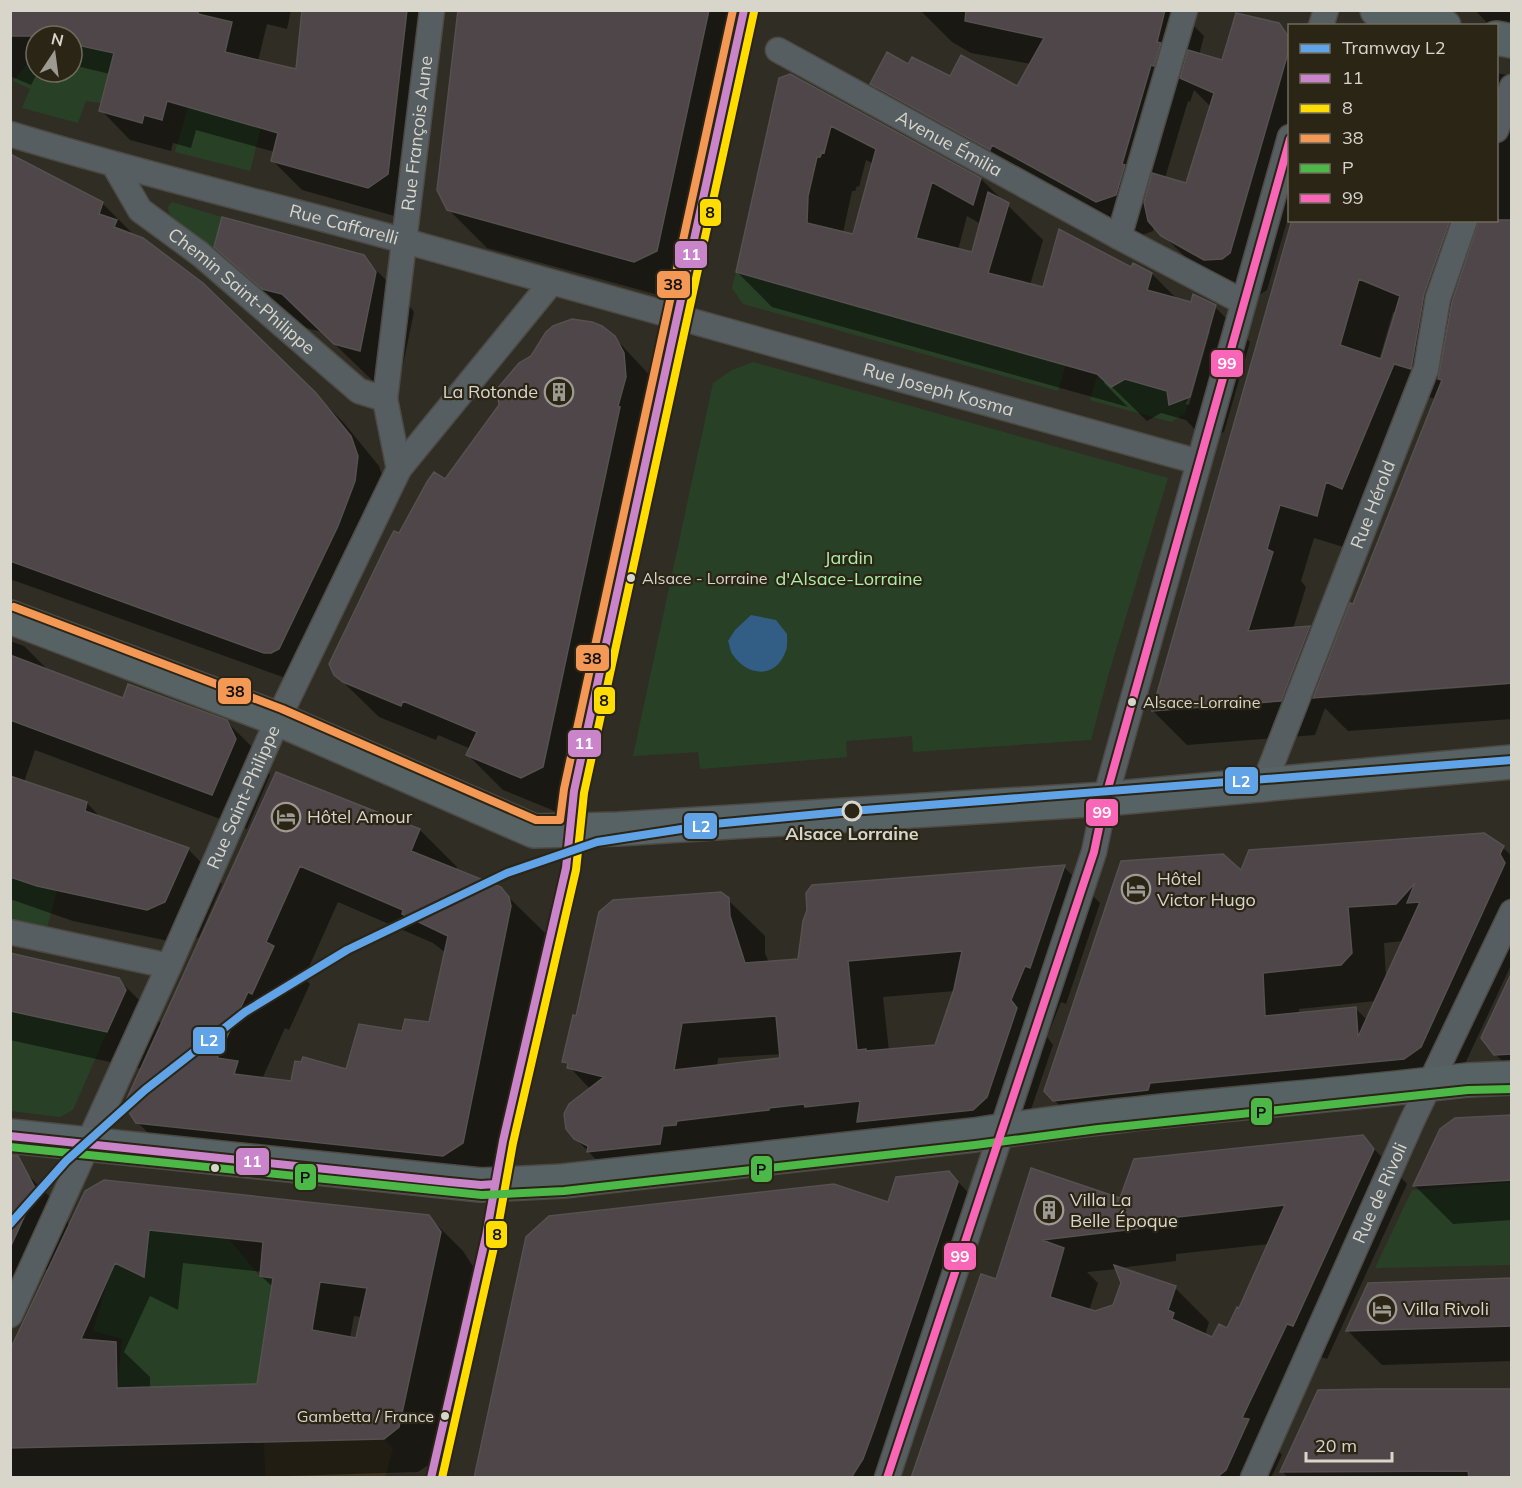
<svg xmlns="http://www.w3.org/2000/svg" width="1522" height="1488" viewBox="0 0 1522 1488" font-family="Mulish,sans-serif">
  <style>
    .built { fill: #3f3722 }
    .green { fill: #284126 }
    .water { fill: #325d84 }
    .shadow { fill: #0007; fill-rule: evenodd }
    .building { fill: #4e4648; stroke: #555150; stroke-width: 1.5; fill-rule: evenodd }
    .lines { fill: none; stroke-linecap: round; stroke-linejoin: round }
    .street-casing { stroke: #4d4a44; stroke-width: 27 }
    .secondary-casing { stroke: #4d4a44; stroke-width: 36 }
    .street { stroke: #575e61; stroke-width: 24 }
    .secondary { stroke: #576264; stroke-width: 33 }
    .bus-1-casing { stroke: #2b2516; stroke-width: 12 }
    .bus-2-casing { stroke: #2b2516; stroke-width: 12 }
    .bus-3-casing { stroke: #2b2516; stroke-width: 12 }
    .bus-4-casing { stroke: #2b2516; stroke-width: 12 }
    .bus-5-casing { stroke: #2b2516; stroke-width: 12 }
    .bus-1 { stroke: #ca84ca; stroke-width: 8 }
    .bus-2 { stroke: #fd0; stroke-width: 8 }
    .bus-3 { stroke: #f49855; stroke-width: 8 }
    .bus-4 { stroke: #4cb847; stroke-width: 8 }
    .bus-5 { stroke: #fa66b7; stroke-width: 8 }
    .tram-1-casing { stroke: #2b2516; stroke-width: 12 }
    .tram-1 { stroke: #60a3e7; stroke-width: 8 }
    .bus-dot { fill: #d8d5cb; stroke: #2b2516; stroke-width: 2 }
    .stop-dot { fill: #2b2516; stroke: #d8d5cb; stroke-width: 3 }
    .labels { text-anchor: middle; stroke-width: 4.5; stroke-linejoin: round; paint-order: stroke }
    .bus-label { font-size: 16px; fill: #d8d5cb; stroke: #2b2516; text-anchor: start }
    .street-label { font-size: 18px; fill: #d8d5cb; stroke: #2b2516 }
    .poi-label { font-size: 18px; fill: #d8d5cb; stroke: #2b2516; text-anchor: start }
    .park-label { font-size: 18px; fill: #abeea7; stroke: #2b2516 }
    .stop-label { font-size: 18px; font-weight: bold; fill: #d8d5cb; stroke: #2b2516 }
    .line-badge { stroke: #2b2516; stroke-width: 2 }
    .badge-label { font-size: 16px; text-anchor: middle; font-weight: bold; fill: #fff }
    .pale-badge-label { font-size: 16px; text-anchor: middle; font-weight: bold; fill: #111 }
  </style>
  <rect width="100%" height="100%" fill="#302d25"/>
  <path class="built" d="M383,1439l10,10 -8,28h-120l-1,-35z"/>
  <path class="green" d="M117,41l-16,62 -15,-2 -8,22 -56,-15 8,-19 -17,-8 23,-28v19h36v-28z
    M188,107l73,21 -11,43 -75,-19z
    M172,202l50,15 -9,34 -44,-37 -1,-7z
    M737,268l5,6 324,91 -8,26 -315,-87 -11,-16z
    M753,362l415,116 -60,198 -17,64 -178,12 -1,-16 -66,5 1,16 -147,12 -2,-17 -65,4 80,-373 19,-13z
    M1097,376l9,3 3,6h5l6,-8 47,14 1,9 4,3 5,-1 2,-3 9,3 -3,12 -14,8 -81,-22z
    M79,828l-22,63 -10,37 -36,-9 -1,-42 31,11 15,-43z
    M11,1011l96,21 -34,78 -13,7 -49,-6z
    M1511,1182v83l-136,3 37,-78z
    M149,1230l79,8 32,38 13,2 -11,69 1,37 -146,4 5,-49 -29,-8 20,-70 31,16z"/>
  <path class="water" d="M751,615l25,5 11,14c0,6 1,14 -2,19 -10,26 -38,23 -52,2 -3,-3 -3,-10 -5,-14l7,-11z"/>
  <path class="shadow" d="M10,10h281l-4,19 -20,-5 -9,37 39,9 7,-60h135l-41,207 -96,-27 -29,-29 2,-9 -79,-22 -5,18 -18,-5 -2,8 -41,-11 -29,-30 9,-36 -38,-9v-29h-36v36h2l-7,13 -21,-9z
    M459,10h284l5,8 2,10 -1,11 -54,251 -22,9 -186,-51 -39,-39z
    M920,10h258l26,26 -5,19 24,7 55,-38 12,12v175l-23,79 -8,5 -16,1 -43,-24 -46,-46 -1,5 -19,7 -226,-118 -36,-36 37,-18 42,12 66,10 14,-24 -60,-11 -19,-11zM1194,90l17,17 -24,78 -22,-7 23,-77 2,1z
    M1475,10h37v24l-22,-8z
    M1496,73l11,2 5,5v483l-151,130v3l151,-12v35l-164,12 -23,-23 -10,27 -128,10 -34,-34 140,-491h203zM1393,312l3,2 -14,47 -3,-1zM1428,397l8,2 -82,207 -21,44 -23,-23 -17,2 13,-42 -5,-6 13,-43 36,11z
    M780,79l201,100 62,61 -13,45 14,4 88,-20 20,5 25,25 38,8 35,35 -26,90 -19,8 -19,-20 -25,-7 -14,8 -41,-40 -2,2 24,24 -356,-100 -35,-35zM866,160l8,4 -20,72 -11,-3 9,-42h3l2,-5 2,1zM967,216l14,8 -8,30 -15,-4zM1207,331h3l-21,74 -3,-1z
    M10,156l92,47 29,29 -1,2 185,160 29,29 35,43 7,20 -92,195 -284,-102z
    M216,247l147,10 39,39 12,16 -16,76 -24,-6 -52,-50 -20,-5 -48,-42z
    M614,337l41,44 4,8 1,23 -8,29 2,2 -77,359 -20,10 -54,-22 -35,-35 3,-6 -33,-14 -2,5 -57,-23 -44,-43 64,-139 47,-55z
    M10,641l14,5 25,25 75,29 103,22 35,35 8,18 -23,54 -212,-79 -11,32 63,21 14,15 87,31 34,35 -23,53 -16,7 -110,-23 -63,-22z
    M277,774l143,56 37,37 -2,4 45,18 45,44 3,9 -48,238 -325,-21 -38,-37 5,-53 -132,-29v-85l108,24 39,39 5,8zM338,902l95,41 13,10 -16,71 -26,9 -57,38 -55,12 -30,-4 23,-51 4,2 21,-46 -6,-6z
    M1483,834l20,14 9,8v107l-56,120 -270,36 -2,7 -94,10 -36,-36 187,-228zM1403,941l-17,37 -2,-35zM1376,1001l-9,19 -12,-12 -56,6v-5z
    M1064,867l36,36 -34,101 -5,-2 -14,35 6,8 -30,88 -399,55 -49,-50 15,-49 -26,-28 13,-43 151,-118 37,36v17l4,10 30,-2zM955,991l-19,56 -47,4 -6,-54zM781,1054v5l-64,8 1,-9z
    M1512,976v94l-17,-16z
    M1512,1117v103l-59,4 -38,-38z
    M1363,1137l44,47 -80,175 -6,-2 -44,92 5,6 -11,23h-355l81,-198 35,-110 89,30zM1269,1244l-30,66 -12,20 -14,9 -8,-3 4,-14 -34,-34 -56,-20 57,-7v-7zM1117,1269l5,14 -8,23 -19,7 -6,-2 9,-28 -11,-11z
    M10,1170l15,2 34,34 9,16v9l360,-15 35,35 11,17 -41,194 -15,10 -200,6h-203l-5,-5v-120l39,-83 -20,-5 -19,65zM183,1263l79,9 -1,4 12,11 -15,99 -108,3v-12l-26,-25 26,-56 28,14zM354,1316l8,1 -5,22 -7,-1z
    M949,1172l39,42 -90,264h-414l405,-275z
    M1512,1279v82l-130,4 -34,-34z
    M1512,1390v88h-224l-6,-7z"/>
  <path class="building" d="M10,10h188v4l34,8 -7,30 71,17 6,-59h105l-19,164 -20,14 -97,-27 7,-28 -111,-32 -5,19 -18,-5 -2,8 -43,-12 15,-58 -42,-9v-8h-62z
    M458,10h251l-52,241 -23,11 -187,-52 -10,-20z
    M966,10h199l-8,32 4,1 -7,23 -3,-1 -29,99 3,1 -9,30 -20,7 -104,-57 -2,5 -120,-66 17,-32 21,12 4,-7 38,19 11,-21 56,31 27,-48 -79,-17z
    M1236,13l43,10 11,16v7l-60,207 -8,6 -18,1 -43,-24 -13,-15 -4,-19 8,-29 34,10 28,-90 -34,-15 8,-28 34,10z
    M790,74l191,104 -8,27 -41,-23 -16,56 56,14 16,-60 21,11 -21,70 55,14 16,-58 72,38 2,-4 19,10 -5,17 44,12 2,-8 23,11 -26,92 -21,8 -2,-14 -42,-12 -14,8 -14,-13 -361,-102 43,-194zM831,126l45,23 -23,85 -46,-11 1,-27 9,-39h3l2,-5 2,1z
    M10,154l93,48 -4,12 18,6 -3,7 29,11 60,45 113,110 35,43 7,20 -3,25 -17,45 -59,123 -8,4h-7l-254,-92z
    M222,217l142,38 12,17 -16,79 -26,-7 -52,-50 -20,-5 -48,-42z
    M1292,220h158l-26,74 -13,75 -17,-5 -52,125 -16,-7 -9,34 -37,-11 -13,44 6,3 -25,79 62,-5 -29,75 -129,10zM1359,279l41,17 -19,63 -41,-14z
    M1479,220h33v463l-199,15 37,-95 3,1 89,-224 -4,-1 14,-77z
    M572,319l20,3 10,4 13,10 9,17 2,24 -8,29 2,1 -77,360 -22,11 -55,-23 11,-23 -74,-31 -2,5 -58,-24 -9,-7 -5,-11 60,-124 5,-9 5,2 28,-51 7,-10 11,7 54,-74 -2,-16 22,-26 12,-7 15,-24 7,-6z
    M10,655l113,43 5,-14 99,36 9,19 -24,56 -202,-75z
    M276,772l144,57 -9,22 90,36 8,10 2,9 -48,237 -20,13 -307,-33 -12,-18zM300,866l103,44 -1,4 46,22 -19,86 -24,-3 -3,12 -43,-7 -13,45 -43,-12 -2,5 -6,-1 -4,20 -57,-7 4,-13 -21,-3 31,-66 4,2 22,-48 -8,-4z
    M10,776l77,26 -2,9 104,37 -24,54 -18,8 -110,-24 -27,-9z
    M1484,833l20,13 -4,8 5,9 -84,184 -17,12 -254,24 -2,7 -95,11 -9,-10 77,-230 102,-7 18,16 8,-20zM1415,883l-8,20 13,-1 -62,135 -2,-30 -91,9 -2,-43 78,-8 11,-12 -4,-46 48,-3z
    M1065,865l-35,103 -5,-2 -14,34 6,8 -30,89 -14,13 -116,12 3,-21 -55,6 -1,-3 -35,4v2l-92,11 -1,4 -13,1 -3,18 -73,8 1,-6 -14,-7 -8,-10 -2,-15 5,-10 35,-27 -37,-9 1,-5 -6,-1 11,-47 3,1 23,-104 14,-12 108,-8 8,6 1,18 15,47 53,-4 5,-38 4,-11 -1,-17 6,-8zM962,951l-8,38 -19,56 -69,6v-2l-9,1 -9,-89zM776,1016l4,42 -106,12 8,-47z
    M10,953l109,25 7,12 -19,42 -97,-21z
    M1512,972v82l-18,1 -13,-17z
    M1512,1115v65l-99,6 27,-57 15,-11z
    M1363,1135l11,14 -81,177 -6,-2 -45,94 7,1 -23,51 -10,8h-305l70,-204 15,5 35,-111 89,30 14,-39zM1285,1205l-46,103 -2,-1 -10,21 -8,-4 -7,13 -40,-18 2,-6 -6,-3 8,-24 -62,-21 7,18 -8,22 -18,6 -45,-14 14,-49 -22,-8 101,-12 -1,-7z
    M10,1155l8,1 17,32v5l-25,55z
    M949,1171l9,11 -84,247 -11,30 -12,19h-377l52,-241 23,-21 285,-32 54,18 8,-25z
    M104,1180l325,35 12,17 -42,195 -15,12 -374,9v-98l75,-159zM149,1230l114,12 -3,34 13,2 -16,106 -140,4 -1,-46 -35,-3 34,-76 29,14zM320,1282l47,6 -11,50 -44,-8z
    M1512,1278v48l-166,5 22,-48z
    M1376,1389h136v89h-43l-1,-7 -188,1 38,-82z"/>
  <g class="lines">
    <g class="street-casing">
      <g id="street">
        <path d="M1321,26l5,-16"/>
        <path id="s1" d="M778,50l341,187 124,65"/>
        <path d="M1496,130l16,-43"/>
        <path id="s2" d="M10,134c131,40 264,71 395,107 265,74 529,148 794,221"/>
        <path id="s3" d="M114,165l26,45 60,44 159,137 26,8"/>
        <path d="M1119,237l66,-227"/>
        <path id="s4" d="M399,469l-14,-70 47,-389"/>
        <path id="s5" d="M1264,784l162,-415 12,-71 27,-78"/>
        <path d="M10,932l159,34"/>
        <path id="s6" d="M10,1315l159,-349 109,-247 121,-250 152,-186"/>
        <path d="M887,1478l207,-626 11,-53 185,-662"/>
        <path id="s7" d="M1253,1478l159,-357 100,-209"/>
      </g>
    </g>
    <g class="secondary-casing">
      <path id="secondary" d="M1377,10l67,16
        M1496,38l16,3
        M10,617l268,102 256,112 84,-2 487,-30 407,-37
        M10,1136l471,49 82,-4 411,-46c163,-26 329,-35 493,-55l45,-2"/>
    </g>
    <use href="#street" class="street"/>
    <use href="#secondary" class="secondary"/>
    <g class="bus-1-casing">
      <path id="bus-1" d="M10,1136l439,46 32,3 14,-1
        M431,1478l55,-242 17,-95 63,-273 8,-77 170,-781"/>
    </g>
    <g class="bus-2-casing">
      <path id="bus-2" d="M442,1478l54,-240 17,-95 63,-273 8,-77 170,-781"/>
    </g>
    <g class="bus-3-casing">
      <path id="bus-3" d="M14,607l268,102 254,111h24l4,-31 169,-779"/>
    </g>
    <g class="bus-4-casing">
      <path id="bus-4" d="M10,1147l472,48 82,-4 411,-46 123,-16 370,-39 44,-1"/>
    </g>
    <g class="bus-5-casing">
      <path id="bus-5" d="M887,1478l207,-626 11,-53 185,-660"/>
    </g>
    <use href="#bus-1" class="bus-1"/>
    <use href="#bus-2" class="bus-2"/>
    <use href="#bus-3" class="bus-3"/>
    <use href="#bus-4" class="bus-4"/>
    <use href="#bus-5" class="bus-5"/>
    <g class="tram-1-casing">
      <path id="tram-1" d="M10,1224l56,-63 79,-71 100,-78 102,-62 160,-77 90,-31 117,-18 137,-13 661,-51"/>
    </g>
    <use href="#tram-1" class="tram-1"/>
  </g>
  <defs>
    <g id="building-ring" transform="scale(1.5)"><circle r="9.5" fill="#2b2516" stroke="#9d9a91" stroke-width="1.5"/><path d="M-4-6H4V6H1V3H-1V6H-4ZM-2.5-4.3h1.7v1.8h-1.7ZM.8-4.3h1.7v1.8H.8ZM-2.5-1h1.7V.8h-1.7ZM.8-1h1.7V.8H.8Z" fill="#9d9a91"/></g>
    <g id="hotel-ring" transform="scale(1.5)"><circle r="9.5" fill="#2b2516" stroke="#9d9a91" stroke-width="1.5"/><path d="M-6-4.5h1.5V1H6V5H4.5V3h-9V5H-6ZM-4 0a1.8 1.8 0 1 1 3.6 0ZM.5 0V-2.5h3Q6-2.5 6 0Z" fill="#9d9a91"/></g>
  </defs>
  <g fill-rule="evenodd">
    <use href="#building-ring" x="559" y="392"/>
    <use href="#hotel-ring" x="286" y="817"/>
    <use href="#hotel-ring" x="1136" y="889"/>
    <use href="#building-ring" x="1049" y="1210"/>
    <use href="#hotel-ring" x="1382" y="1309"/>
  </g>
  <g class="bus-dot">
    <circle cx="631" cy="578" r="5"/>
    <circle cx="1132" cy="702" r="5"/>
    <circle cx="215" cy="1168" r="5"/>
    <circle cx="445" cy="1416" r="5"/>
  </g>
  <circle class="stop-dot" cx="852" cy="811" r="9"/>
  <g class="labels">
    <g class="bus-label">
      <text x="642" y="584">Alsace - Lorraine</text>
      <text x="1143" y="708">Alsace-Lorraine</text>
      <text x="434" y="1422" text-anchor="end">Gambetta / France</text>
    </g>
    <g class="street-label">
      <text dy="6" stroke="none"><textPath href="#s4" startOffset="339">Rue François Aune</textPath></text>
      <text dy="6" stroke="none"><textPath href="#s1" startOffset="195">Avenue Émilia</textPath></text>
      <text dy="6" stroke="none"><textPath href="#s2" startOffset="346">Rue Caffarelli</textPath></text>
      <text dy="6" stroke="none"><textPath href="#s3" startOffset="182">Chemin Saint-Philippe</textPath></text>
      <text dy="6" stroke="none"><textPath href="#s2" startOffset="963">Rue Joseph Kosma</textPath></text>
      <text dy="6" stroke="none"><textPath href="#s5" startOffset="300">Rue Hérold</textPath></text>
      <text dy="6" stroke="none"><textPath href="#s6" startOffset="568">Rue Saint-Philippe</textPath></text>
      <text dy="6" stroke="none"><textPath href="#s7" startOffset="312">Rue de Rivoli</textPath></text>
    </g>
    <g class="poi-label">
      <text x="538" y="398" text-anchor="end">La Rotonde</text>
      <text x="307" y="823">Hôtel Amour</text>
      <text x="1157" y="885">Hôtel<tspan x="1157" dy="21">Victor Hugo</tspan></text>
      <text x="1070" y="1206">Villa La<tspan x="1070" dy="21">Belle Époque</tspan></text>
      <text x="1403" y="1315">Villa Rivoli</text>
    </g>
    <g class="park-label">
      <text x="849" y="564">Jardin<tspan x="849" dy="21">d'Alsace-Lorraine</tspan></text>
    </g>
    <g class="stop-label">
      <text x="852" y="840">Alsace Lorraine</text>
    </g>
  </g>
  <g class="line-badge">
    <rect x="699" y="198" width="23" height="29" rx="6" fill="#fd0"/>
    <rect x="674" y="240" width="34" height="29" rx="6" fill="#ca84ca"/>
    <rect x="656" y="270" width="35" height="29" rx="6" fill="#f49855"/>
    <rect x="1210" y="349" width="34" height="29" rx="6" fill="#fa66b7"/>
    <rect x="575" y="644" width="35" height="28" rx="6" fill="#f49855"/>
    <rect x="217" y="677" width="35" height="28" rx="6" fill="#f49855"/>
    <rect x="593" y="686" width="23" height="29" rx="6" fill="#fd0"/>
    <rect x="567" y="729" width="35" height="29" rx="6" fill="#ca84ca"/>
    <rect x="1224" y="766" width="35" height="29" rx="6" fill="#60a3e7"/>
    <rect x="1085" y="798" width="34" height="29" rx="6" fill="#fa66b7"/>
    <rect x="683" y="812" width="35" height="28" rx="6" fill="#60a3e7"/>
    <rect x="192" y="1026" width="34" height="29" rx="6" fill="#60a3e7"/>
    <rect x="1250" y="1097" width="23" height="29" rx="6" fill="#4cb847"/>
    <rect x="235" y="1147" width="35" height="29" rx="6" fill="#ca84ca"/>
    <rect x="750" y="1155" width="23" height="28" rx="6" fill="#4cb847"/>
    <rect x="294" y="1163" width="23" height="28" rx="6" fill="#4cb847"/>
    <rect x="485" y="1220" width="23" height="29" rx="6" fill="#fd0"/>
    <rect x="943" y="1242" width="34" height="29" rx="6" fill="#fa66b7"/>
  </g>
  <g class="badge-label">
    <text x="691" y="260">11</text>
    <text x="1227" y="369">99</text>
    <text x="584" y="749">11</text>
    <text x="1241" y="787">L2</text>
    <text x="1102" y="818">99</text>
    <text x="701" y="832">L2</text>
    <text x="209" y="1046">L2</text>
    <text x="252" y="1167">11</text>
    <text x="960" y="1262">99</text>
  </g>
  <g class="pale-badge-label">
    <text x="710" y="218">8</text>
    <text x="673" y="290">38</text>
    <text x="592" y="664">38</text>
    <text x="235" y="697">38</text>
    <text x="604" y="706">8</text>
    <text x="1261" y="1118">P</text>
    <text x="761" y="1175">P</text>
    <text x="305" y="1183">P</text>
    <text x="497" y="1240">8</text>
  </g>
  <rect width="1522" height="1488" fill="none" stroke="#d8d5cb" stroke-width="24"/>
  <rect x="1288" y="24" width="210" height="198" fill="#2b2516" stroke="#706b5e" stroke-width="1.5"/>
  <rect x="1300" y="44" width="30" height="9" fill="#60a3e7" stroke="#706b5e" stroke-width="1.5"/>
  <text x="1342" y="54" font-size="18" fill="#d8d5cb">Tramway L2</text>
  <rect x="1300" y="74" width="30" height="9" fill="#ca84ca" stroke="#706b5e" stroke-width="1.5"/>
  <text x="1342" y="84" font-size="18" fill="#d8d5cb">11</text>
  <rect x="1300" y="104" width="30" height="9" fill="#ffdd00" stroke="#706b5e" stroke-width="1.5"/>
  <text x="1342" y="114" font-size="18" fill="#d8d5cb">8</text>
  <rect x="1300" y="134" width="30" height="9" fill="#f49855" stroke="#706b5e" stroke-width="1.5"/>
  <text x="1342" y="144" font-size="18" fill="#d8d5cb">38</text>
  <rect x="1300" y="164" width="30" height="9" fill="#4cb847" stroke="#706b5e" stroke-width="1.5"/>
  <text x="1342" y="174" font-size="18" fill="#d8d5cb">P</text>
  <rect x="1300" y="194" width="30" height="9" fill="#fa66b7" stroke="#706b5e" stroke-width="1.5"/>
  <text x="1342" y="204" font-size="18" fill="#d8d5cb">99</text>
  <g transform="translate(54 54) rotate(13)"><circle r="28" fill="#2b2516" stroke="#706b5e" stroke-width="1.5"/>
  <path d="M0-4.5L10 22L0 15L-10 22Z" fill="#9d9a91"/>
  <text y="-9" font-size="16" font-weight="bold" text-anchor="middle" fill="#d8d5cb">N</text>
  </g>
  <path d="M1306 1452v9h86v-9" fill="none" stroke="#d8d5cb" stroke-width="3"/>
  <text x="1315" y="1452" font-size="18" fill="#d8d5cb" stroke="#2b2516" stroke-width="4.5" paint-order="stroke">20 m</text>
</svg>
